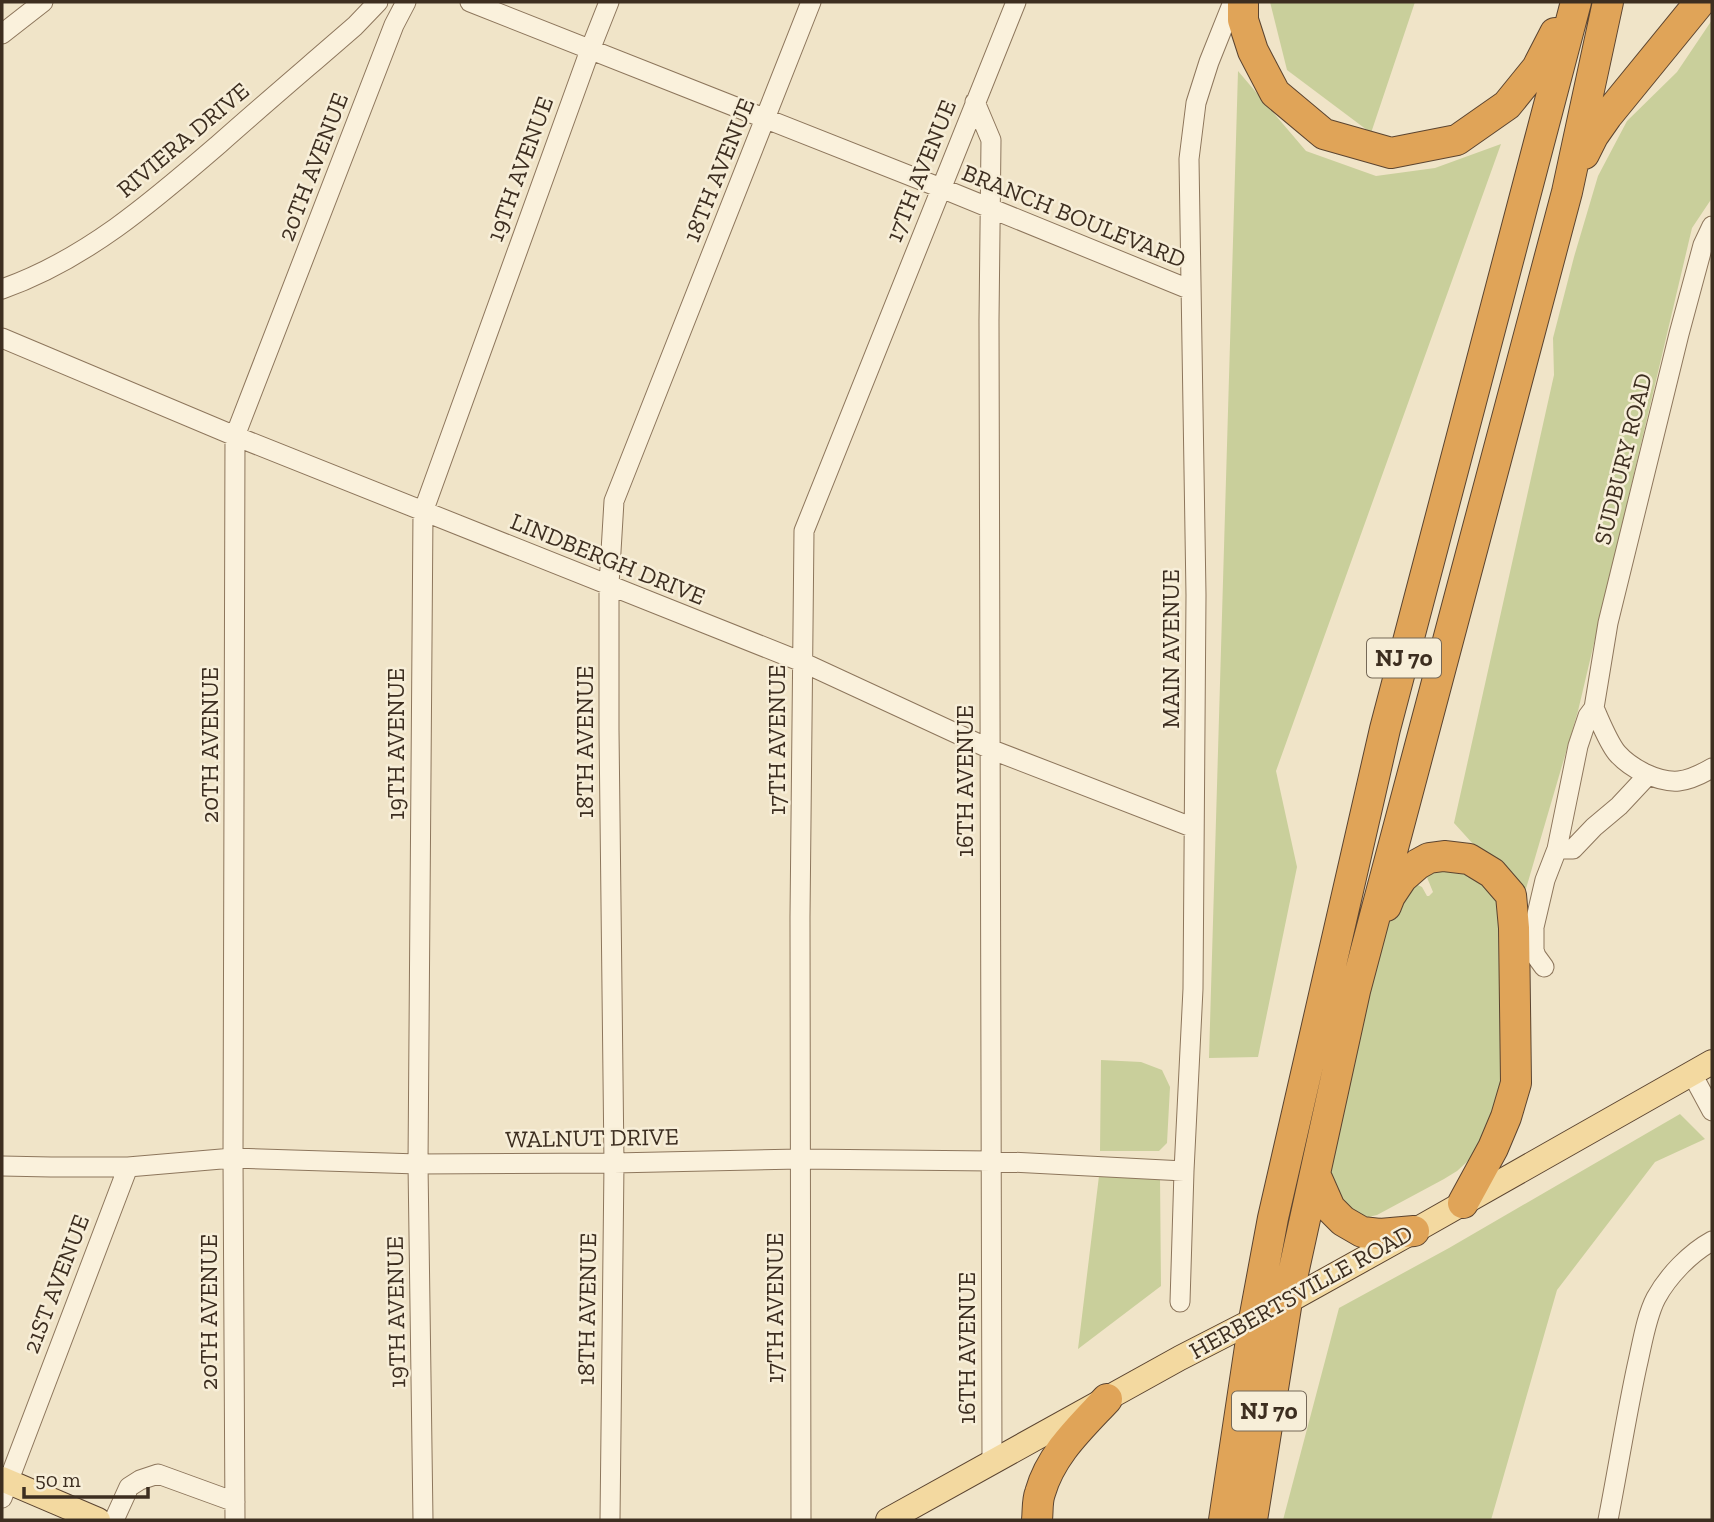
<svg xmlns="http://www.w3.org/2000/svg" width="1714" height="1522" viewBox="0 0 1714 1522" font-family="'Zilla Slab',serif">
  <style>
    .green { fill: #c9cf9b }
    .lines { fill: none; stroke-linecap: round; stroke-linejoin: round }
    .minor-casing { stroke: #8d765c; stroke-width: 21 }
    .major-casing { stroke: #5b4430; stroke-width: 26 }
    .highway-casing { stroke: #5b4430; stroke-width: 32 }
    .minor { stroke: #faf1dc; stroke-width: 19 }
    .major { stroke: #f3d9a0; stroke-width: 24 }
    .highway { stroke: #e0a458; stroke-width: 30 }
    .labels { text-anchor: middle; stroke-width: 5; stroke-linejoin: round; paint-order: stroke }
    .shield { fill: #f7eed8; stroke: #756857; stroke-width: 2 }
    .shield-label { font-size: 23px; font-weight: bold; fill: #3d2e20 }
    .street-label { font-size: 24px; fill: #3d2e20; stroke: #f7eed8 }
  </style>
  <rect width="100%" height="100%" fill="#f0e4c8"/>
  <path class="green" d="M1270,2h145l-44,131 -84,-63z
    M1712,20v178l-20,30 -114,483 -55,188 -69,-76 100,-448 -1,-37 21,-81 24,-81 29,-55 50,-49z
    M1238,71l68,80 70,25 59,-8 66,-24 -225,627 21,96 -39,190 -49,1z
    M1455,870l10,2 28,19 9,19 2,152 -3,38 -23,50 -10,11 -11,10 -13,8 -67,36 -13,3 -11,-1 -24,-41 53,-238 8,-21 24,-34 8,4 5,9h2l4,-4 -7,-17 12,-4z
    M1101,1060l40,2 21,8 8,17 -3,56 -8,8h-59z
    M1680,1114l25,25 -50,23 -98,128 -66,230h-208l56,-212 110,-60z
    M1099,1176h61l1,110 -83,63z"/>
  <g class="lines">
    <g class="minor-casing">
      <path id="minor" d="M470,2l471,186 250,102
        M2,34l41,-32
        M975,102l16,38 -2,181 3,1141
        M2,289c83,-29 150,-87 216,-144 45,-40 91,-79 137,-119l23,-24
        M2,338l233,98 567,226 188,87 204,79
        M1594,708c6,13 14,34 23,45 7,8 17,15 27,20 28,13 42,10 68,-5
        M1557,849h16l21,-22 25,-21 29,-31
        M1544,967l-8,-11 -2,-6v-23l11,-47 12,-31 21,-103 10,-30 6,-8 14,-85 71,-289 24,-89 9,-19
        M1692,1074l20,37
        M2,1166l49,1h77l105,-9 185,6 196,-1 186,-4 191,2 193,10
        M1180,1302l4,-131 9,-182 3,-394 -7,-436 7,-56 13,-41 24,-60
        M2,1498l126,-331
        M114,1520l15,-33 11,-7 18,-6 77,28
        M235,1520l-2,-362 2,-722 159,-411 12,-23
        M423,1520l-5,-356 5,-652 167,-462 19,-48
        M610,1520l4,-357 -5,-433v-145l5,-84 197,-499
        M801,1520l-1,-603 4,-386 212,-529
        M1608,1520c10,-51 18,-103 29,-154 5,-21 9,-49 19,-68 12,-22 34,-45 56,-57"/>
    </g>
    <g class="major-casing">
      <path id="major" d="M2,1479l96,41
        M888,1520l292,-162 74,-38 160,-89 298,-169"/>
    </g>
    <g class="highway-casing">
      <path id="highway" d="M1243,2v18l10,31 22,42 49,41 67,19 66,-13 50,-35 30,-37 18,-35
        M1584,154l9,-18 14,-20 93,-114
        M1386,906l4,-10 12,-18 16,-14 11,-6 15,-2 25,3 23,14 19,22 3,33 2,155 -10,34 -13,31 -30,55
        M1315,1174l15,34 13,13 19,11 18,2 34,-3
        M1037,1520c1,-9 0,-19 3,-27 11,-39 41,-66 67,-94
        M1224,1520l30,-200 19,-102 112,-489 191,-727
        M1252,1520l35,-219 68,-310 212,-799 41,-190"/>
    </g>
    <use href="#minor" class="minor"/>
    <use href="#major" class="major"/>
    <use href="#highway" class="highway"/>
  </g>
  <g class="labels">
    <g class="shield">
      <rect x="1367" y="638.5" width="74" height="39" rx="5"/>
      <rect x="1232" y="1391.5" width="74" height="39" rx="5"/>
    </g>
    <g class="shield-label">
      <text x="1404" y="666">NJ 70</text>
      <text x="1269" y="1419">NJ 70</text>
    </g>
    <g class="street-label">
      <text transform="translate(183 140) rotate(-40)" y="8">RIVIERA DRIVE</text>
      <text transform="translate(313 167) rotate(-69)" y="8">20TH AVENUE</text>
      <text transform="translate(520 169) rotate(-70)" y="8">19TH AVENUE</text>
      <text transform="translate(719 170) rotate(-68)" y="8">18TH AVENUE</text>
      <text transform="translate(921 171) rotate(-68)" y="8">17TH AVENUE</text>
      <text transform="translate(1074 216) rotate(22)" y="8">BRANCH BOULEVARD</text>
      <text transform="translate(1623 459) rotate(-76)" y="8">SUDBURY ROAD</text>
      <text transform="translate(608 559) rotate(22)" y="8">LINDBERGH DRIVE</text>
      <text transform="translate(1171 649) rotate(-90)" y="8">MAIN AVENUE</text>
      <text transform="translate(777 740) rotate(-90)" y="8">17TH AVENUE</text>
      <text transform="translate(585 742) rotate(-90)" y="8">18TH AVENUE</text>
      <text transform="translate(396 744) rotate(-90)" y="8">19TH AVENUE</text>
      <text transform="translate(210 745) rotate(-90)" y="8">20TH AVENUE</text>
      <text transform="translate(965 781) rotate(-90)" y="8">16TH AVENUE</text>
      <text transform="translate(592 1138) rotate(-1)" y="8">WALNUT DRIVE</text>
      <text transform="translate(56 1284) rotate(-69)" y="8">21ST AVENUE</text>
      <text transform="translate(1301 1292) rotate(-29)" y="8">HERBERTSVILLE ROAD</text>
      <text transform="translate(775 1308) rotate(-90)" y="8">17TH AVENUE</text>
      <text transform="translate(587 1309) rotate(-89)" y="8">18TH AVENUE</text>
      <text transform="translate(209 1312) rotate(-90)" y="8">20TH AVENUE</text>
      <text transform="translate(396 1312) rotate(-91)" y="8">19TH AVENUE</text>
      <text transform="translate(967 1348) rotate(-90)" y="8">16TH AVENUE</text>
    </g>
  </g>
  <rect width="1714" height="1522" fill="none" stroke="#3d2e20" stroke-width="7"/>
  <path d="M24 1487v10h124v-10" fill="none" stroke="#3d2e20" stroke-width="3.5"/>
  <text x="35" y="1487" font-size="21" fill="#3d2e20" stroke="#f7eed8" stroke-width="5" paint-order="stroke">50 m</text>
</svg>
